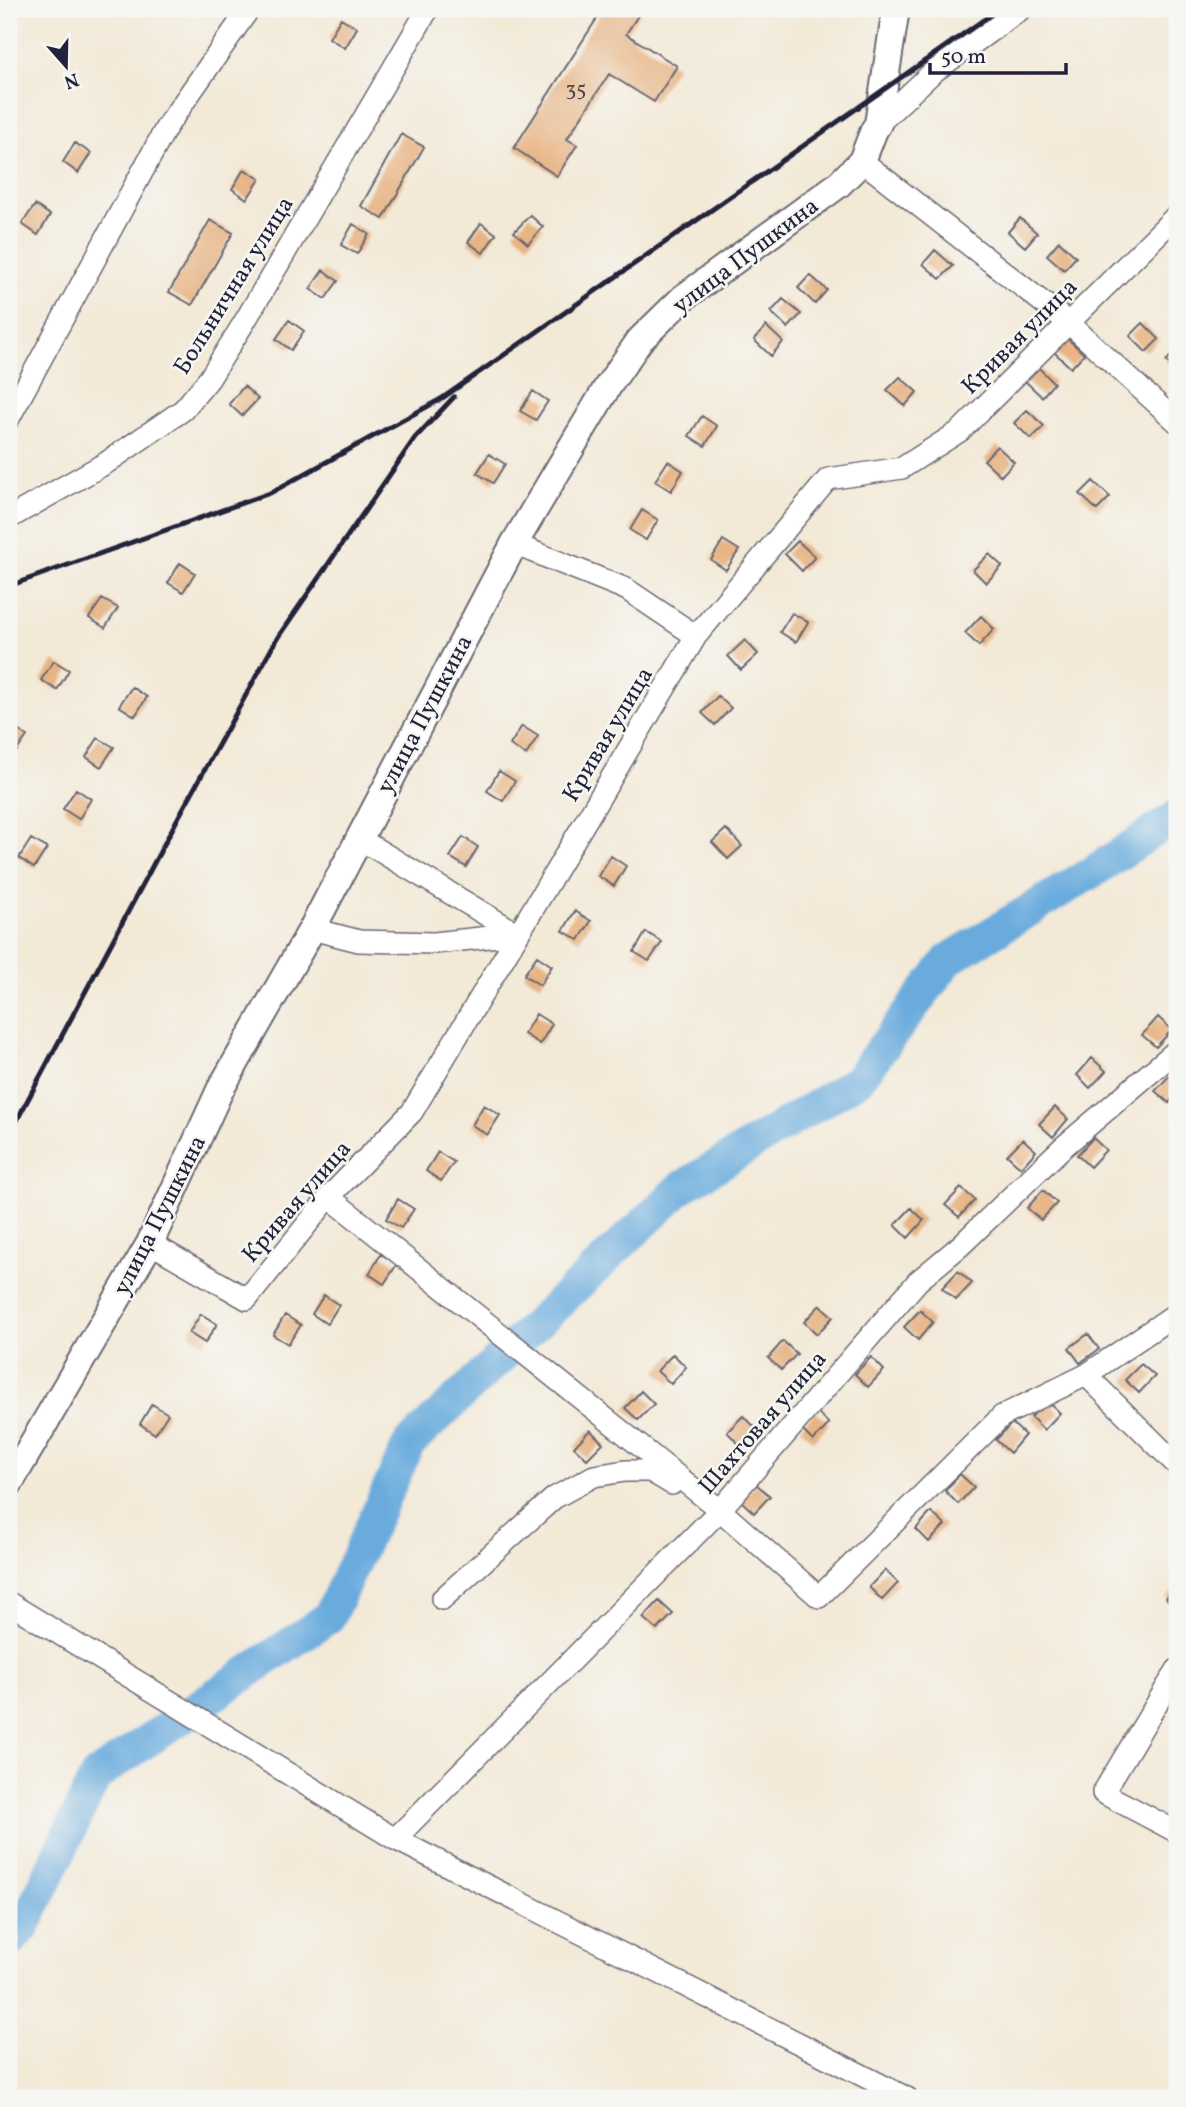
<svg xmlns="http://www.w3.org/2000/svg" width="1186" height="2107" viewBox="0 0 1186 2107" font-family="Vollkorn,serif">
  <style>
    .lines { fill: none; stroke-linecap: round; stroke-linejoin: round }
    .river { stroke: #69abdd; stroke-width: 33 }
    .building { fill: #e7b484 }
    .minor-casing { stroke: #6b6872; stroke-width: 24 }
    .major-casing { stroke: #6b6872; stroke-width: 30 }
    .minor { stroke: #fff; stroke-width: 21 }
    .major { stroke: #fff; stroke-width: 26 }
    .rail { stroke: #22223b; stroke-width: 5 }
    .labels { text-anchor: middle; stroke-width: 5; stroke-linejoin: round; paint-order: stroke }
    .number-label { font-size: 21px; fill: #53464d }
    .street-label { font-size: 24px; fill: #22223b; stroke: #f6f6f2 }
  </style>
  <rect width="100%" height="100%" fill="#f6f6f2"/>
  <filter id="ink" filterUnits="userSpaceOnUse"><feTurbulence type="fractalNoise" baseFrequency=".0143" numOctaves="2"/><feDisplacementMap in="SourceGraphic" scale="14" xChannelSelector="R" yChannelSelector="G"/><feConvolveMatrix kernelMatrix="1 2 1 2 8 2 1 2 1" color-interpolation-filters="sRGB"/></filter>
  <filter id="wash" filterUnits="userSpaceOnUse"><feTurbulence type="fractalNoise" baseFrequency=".00686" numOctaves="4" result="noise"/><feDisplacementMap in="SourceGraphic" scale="28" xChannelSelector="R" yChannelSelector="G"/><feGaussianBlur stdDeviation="1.57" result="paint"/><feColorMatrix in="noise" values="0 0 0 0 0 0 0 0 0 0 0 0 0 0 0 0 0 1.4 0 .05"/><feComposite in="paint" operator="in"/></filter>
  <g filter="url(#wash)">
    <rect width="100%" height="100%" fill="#f3e9d7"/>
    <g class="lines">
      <path class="river" d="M9,1943l16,-18 71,-149 233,-159 80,-173 273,-257 176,-107 91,-121 145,-88 83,-55"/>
    </g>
    <g id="blocks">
      <path class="building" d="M603,9h29l7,5 -13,20 51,32 -23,36 -45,-28 -42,65 10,6 -20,31 -43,-28z
        M341,18l16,10 -12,20 -16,-10z
        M401,134l23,13 -41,72 -22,-13z
        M75,143l16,10 -13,20 -15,-11z
        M244,169l16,10 -13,20 -15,-10z
        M35,205l15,10 -12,20 -16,-11z
        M530,215l13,12 -15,17 -14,-12z
        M1020,218l17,15 -12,14 -17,-15z
        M210,220l23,13 -41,72 -23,-13z
        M481,223l15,11 -13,19 -15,-11z
        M353,224l16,10 -12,20 -16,-9z
        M1059,241l17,16 -12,13 -17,-15z
        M935,250l18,16 -13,13 -17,-15z
        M323,270l15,11 -13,18 -15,-10z
        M810,275l17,15 -12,14 -17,-16z
        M783,299l18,15 -13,14 -17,-16z
        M289,320l15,11 -13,19 -15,-11z
        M1143,323l16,16 -13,13 -16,-16z
        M766,326l17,16 -12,14 -17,-16z
        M1067,338l17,16 -13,14 -17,-16z
        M1177,350v22l-11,-11z
        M1038,367l16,16 -12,14 -17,-16z
        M900,377l17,15 -12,14 -18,-16z
        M244,386l14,13 -16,17 -13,-12z
        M533,391l15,10 -12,19 -16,-9z
        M1027,410l17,16 -13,13 -17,-16z
        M702,416l15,10 -12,20 -16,-10z
        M997,446l17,16 -13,14 -17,-16z
        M489,454l16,10 -12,19 -16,-10z
        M668,461l15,10 -12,20 -16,-10z
        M1093,481l17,16 -13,13 -17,-16z
        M642,510l16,10 -12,20 -16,-10z
        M723,540l16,10 -13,20 -15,-10z
        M798,541l17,16 -13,14 -17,-17z
        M989,554l13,12 -16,17 -13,-13z
        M180,563l15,10 -12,19 -15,-9z
        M102,599l16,9 -13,20 -16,-10z
        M792,613l16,9 -12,20 -16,-10z
        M981,616l13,13 -15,17 -14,-13z
        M745,640l13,14 -17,16 -13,-14z
        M54,661l15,9 -12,20 -16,-10z
        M132,687l15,10 -12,19 -16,-10z
        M718,696l13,12 -16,17 -13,-12z
        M11,726l16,10 -13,19 -5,-3v-23z
        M522,726l16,10 -12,19 -16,-10z
        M98,738l16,9 -13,20 -15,-10z
        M499,771l16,10 -12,20 -16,-10z
        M76,789l15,10 -12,20 -16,-10z
        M726,829l16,17 -14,13 -16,-17z
        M463,837l15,10 -12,20 -16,-10z
        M31,839l16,9 -13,20 -15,-10z
        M611,856l15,10 -12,20 -16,-10z
        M575,911l16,10 -12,19 -16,-9z
        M646,932l16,10 -13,19 -15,-9z
        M537,956l15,10 -12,19 -16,-10z
        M536,1014l16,10 -12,20 -16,-10z
        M1158,1017l14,13 -16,17 -14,-12z
        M1092,1058l14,13 -16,17 -13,-13z
        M1171,1074l6,5v15l-8,9 -14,-12z
        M484,1105l16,10 -13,20 -15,-10z
        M1055,1107l13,12 -15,18 -14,-13z
        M1093,1138l13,12 -16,17 -13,-12z
        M1023,1139l13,12 -15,17 -14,-13z
        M438,1152l16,10 -13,19 -15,-10z
        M961,1188l14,12 -16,17 -14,-12z
        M1043,1190l14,13 -16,17 -14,-12z
        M398,1199l16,10 -13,19 -15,-9z
        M911,1208l13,12 -16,18 -13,-13z
        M381,1254l16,10 -13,20 -15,-10z
        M958,1271l14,12 -16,17 -14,-12z
        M324,1295l15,10 -12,19 -15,-10z
        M820,1305l13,12 -16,17 -13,-12z
        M920,1310l13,12 -15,18 -14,-13z
        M201,1314l16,10 -12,19 -16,-10z
        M285,1315l16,10 -13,19 -15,-9z
        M1088,1334l11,15 -19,14 -11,-15z
        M783,1341l14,13 -16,16 -13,-12z
        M673,1354l13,13 -15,17 -14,-13z
        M871,1357l13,13 -16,17 -13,-13z
        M1141,1364l14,12 -16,17 -14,-13z
        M641,1391l13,13 -16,16 -13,-12z
        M1047,1400l13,13 -16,17 -13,-13z
        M152,1404l16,10 -13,20 -15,-10z
        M816,1411l13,13 -16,17 -13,-13z
        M743,1416l13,12 -16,17 -13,-13z
        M1012,1423l13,12 -15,18 -14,-13z
        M590,1430l13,13 -16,16 -13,-12z
        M960,1474l14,13 -16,17 -13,-13z
        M756,1484l14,12 -16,17 -13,-12z
        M931,1512l14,13 -16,17 -13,-13z
        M885,1570l13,13 -16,17 -13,-13z
        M1177,1586v23l-11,-11z
        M659,1601l14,13 -16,16 -14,-12z"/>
    </g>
  </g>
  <g filter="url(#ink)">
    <use href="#blocks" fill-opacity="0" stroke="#6b6872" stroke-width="2"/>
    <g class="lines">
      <g class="minor-casing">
        <path id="minor" d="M878,124l54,-51 89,-64
          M862,161l207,162 108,99
          M9,418l158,-292 82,-117
          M9,518l97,-55 77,-53 26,-31 36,-58 183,-312
          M514,544l112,45 70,47
          M312,929l47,12 75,2 84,-9 -160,-96
          M329,1197l391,313 99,87 183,-181 84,-41 91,-62
          M150,1243l97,56 82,-102 83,-85 284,-476 132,-157 74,-11 58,-37 217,-216
          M1086,1375l91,90
          M442,1599l112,-101 40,-22 31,-5h25l22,13
          M9,1603l386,236 512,259
          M1177,1670l-74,123 74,39
          M395,1839l325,-329 198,-229 42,-35 102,-98 115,-98"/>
      </g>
      <g class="major-casing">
        <path id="major" d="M9,1484l141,-241 70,-153 92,-161 202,-385 94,-158 32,-46 43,-42 155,-113 24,-24 12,-31 4,-6 18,-115"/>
      </g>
      <use href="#minor" class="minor"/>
      <use href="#major" class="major"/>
      <path class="rail" d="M9,586l261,-93 171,-94 558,-390
        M9,1135l169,-317 100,-181 137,-199 39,-41"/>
    </g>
  </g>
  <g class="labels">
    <g class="number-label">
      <text x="576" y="95">35</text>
    </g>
    <g class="street-label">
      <text transform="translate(745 255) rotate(-37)" y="8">улица Пушкина</text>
      <text transform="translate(233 285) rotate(-58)" y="8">Больничная улица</text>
      <text transform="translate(1019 336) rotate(-45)" y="8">Кривая улица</text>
      <text transform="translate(424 714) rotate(-62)" y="8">улица Пушкина</text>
      <text transform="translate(607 734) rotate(-59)" y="8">Кривая улица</text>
      <text transform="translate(296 1201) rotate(-49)" y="8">Кривая улица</text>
      <text transform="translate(159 1215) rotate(-63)" y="8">улица Пушкина</text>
      <text transform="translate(762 1422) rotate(-49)" y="8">Шахтовая улица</text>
    </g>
  </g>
  <rect width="1186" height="2107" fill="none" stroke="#f6f6f2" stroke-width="35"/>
  <g transform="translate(66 66) rotate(160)" stroke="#f6f6f2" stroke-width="5" paint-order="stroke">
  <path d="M0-5L12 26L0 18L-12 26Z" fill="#22223b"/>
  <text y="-10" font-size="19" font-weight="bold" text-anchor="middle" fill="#22223b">N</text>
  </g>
  <path d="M930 63v10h136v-10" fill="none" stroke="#22223b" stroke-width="3.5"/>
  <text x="941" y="63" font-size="21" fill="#22223b" stroke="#f6f6f2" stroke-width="5" paint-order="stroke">50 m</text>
</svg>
